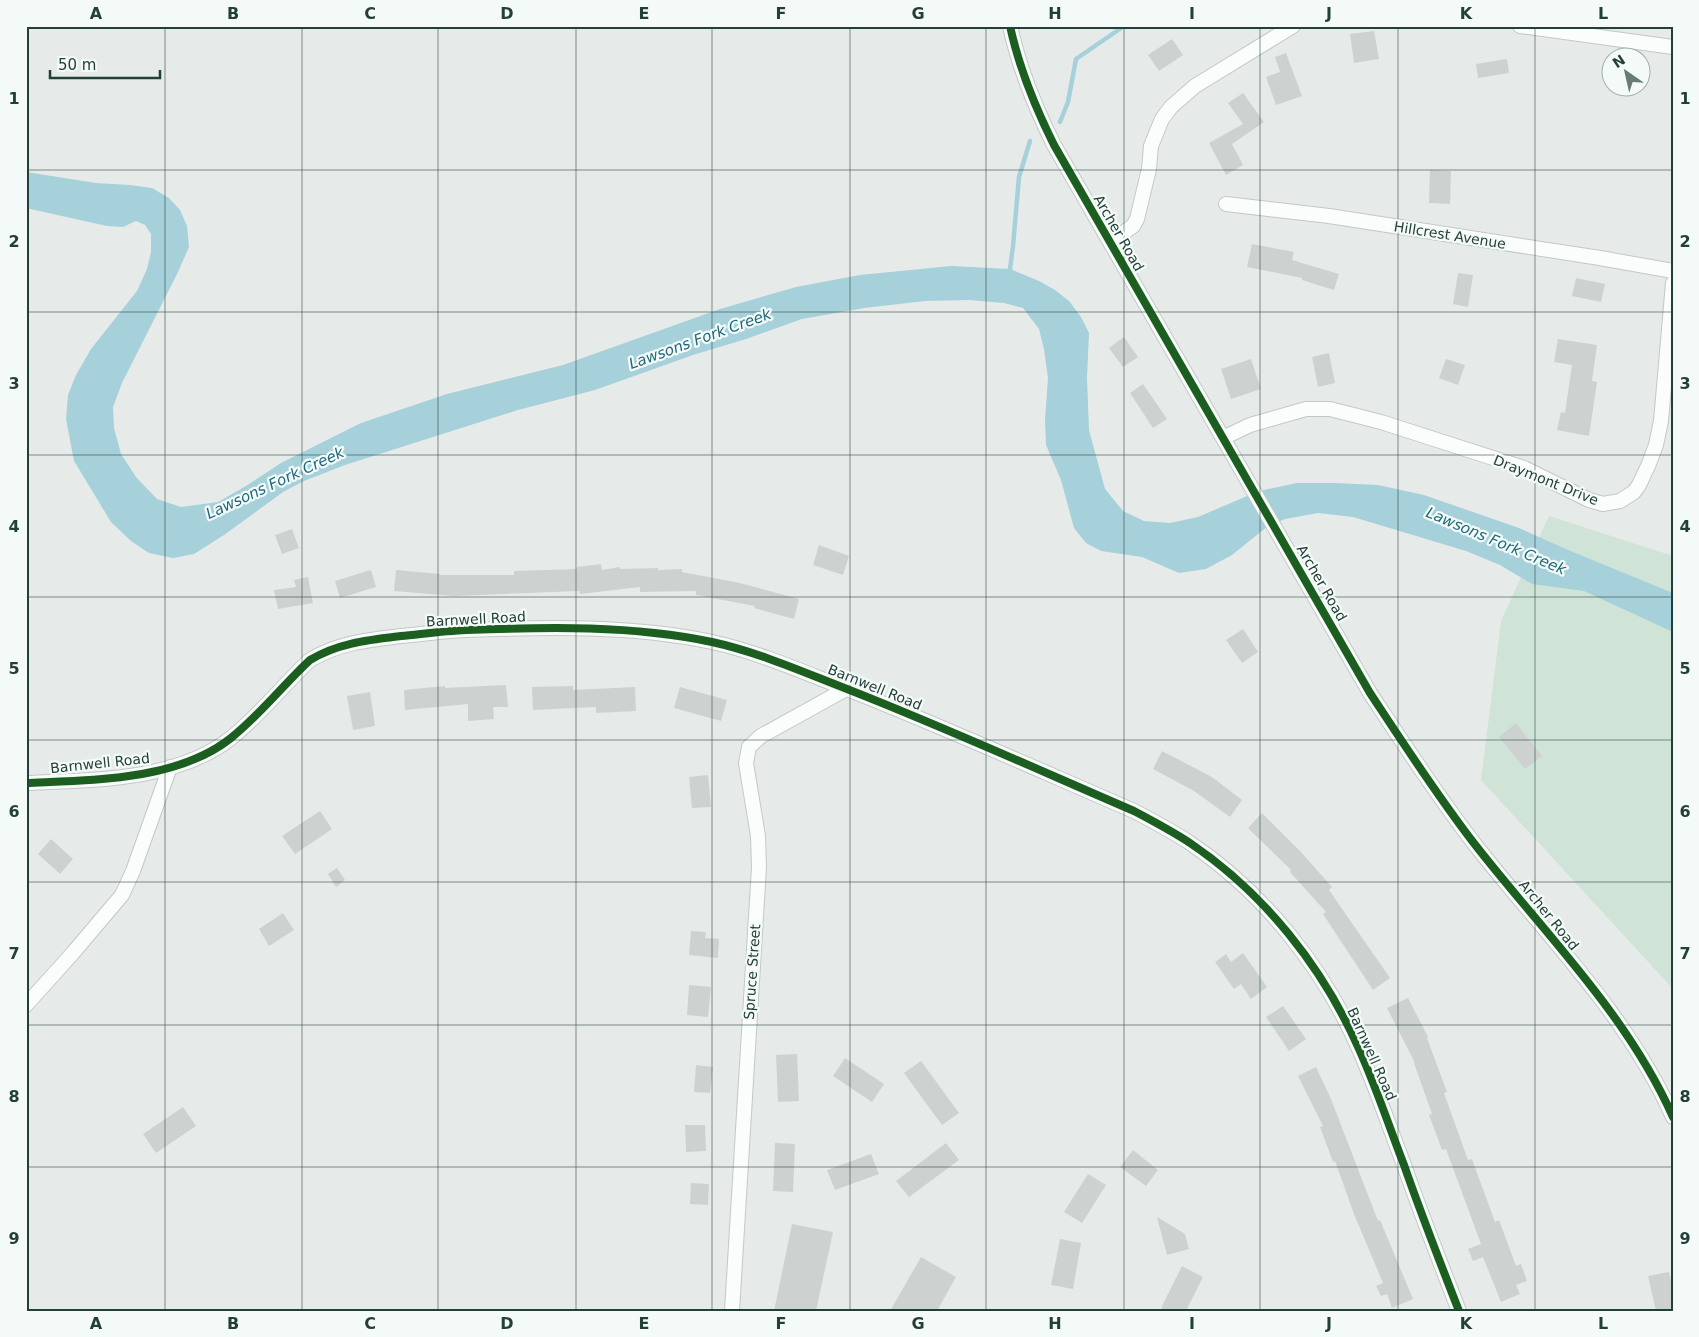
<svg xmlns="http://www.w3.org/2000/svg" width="1699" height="1337" viewBox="0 0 1699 1337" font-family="'DejaVu Sans',sans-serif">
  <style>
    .green { fill: #cfe4d6 }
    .water { fill: #a6d0da }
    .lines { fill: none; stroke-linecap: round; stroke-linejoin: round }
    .stream { stroke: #a6d0da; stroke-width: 4.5 }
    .building { fill: #cdd2d0 }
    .street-casing { stroke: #c3c8c6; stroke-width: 16 }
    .street { stroke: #fbfcfc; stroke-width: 14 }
    .cycleway-casing { stroke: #f4faf7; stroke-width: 11 }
    .cycleway { stroke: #1b5e20; stroke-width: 8 }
    .grid { fill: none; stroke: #233f39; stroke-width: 1; stroke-opacity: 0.55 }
    .labels { text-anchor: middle; stroke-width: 4.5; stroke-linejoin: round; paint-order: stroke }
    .street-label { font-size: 14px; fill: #233f39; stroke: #f4faf7 }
    .water-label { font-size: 15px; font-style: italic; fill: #1c697c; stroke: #f4faf7 }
    .neatline { fill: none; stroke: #233f39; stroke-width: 2 }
    .grid-label { font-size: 16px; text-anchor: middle; font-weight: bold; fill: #233f39 }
  </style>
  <rect width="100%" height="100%" fill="#e6ebe9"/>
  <path class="green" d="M1549,516l124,40v433l-192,-209 20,-159z"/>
  <path class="water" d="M26,172l70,11 34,2 22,3 17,10 11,12 7,16 2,21 -11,25 -56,111 -9,24 1,21 7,26 15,23 21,22 24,8 37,-5 28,-16 35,-23 80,-40 86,-29 116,-29 157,-56 76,-22 64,-12 91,-9 59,3 29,12 16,9 14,11 12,16 8,16 -2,45 2,52 16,59 18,22 21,10 26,2 28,-6 61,-26 38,-8h37l44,2 46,10 95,33 49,22 105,43v39l-89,-41 -52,-7 -32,-19 -34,-14 -113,-34 -35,-4 -33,6 -17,7 -36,29 -26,14 -27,4 -37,-16 -41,-6 -15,-8 -12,-15 -13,-48 -15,-35 -1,-25 3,-42 -4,-29 -5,-20 -16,-21 -19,-5 -35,-3 -44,1 -61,7 -62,11 -56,20 -53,16 -98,35 -77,20 -173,55 -41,16 -21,11 -59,43 -30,19 -21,4 -24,-5 -18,-12 -20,-19 -37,-61 -8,-42 2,-24 8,-20 15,-26 46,-58 10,-22 4,-17v-18l-6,-9 -9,-4 -13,6 -16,-1 -81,-18z"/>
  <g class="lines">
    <path class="stream" d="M1060,122l8,-20 8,-43 48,-33
      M1011,272l-1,-3 3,-23 6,-69 11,-36"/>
  </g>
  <path class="building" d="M1374,31l5,28 -25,4 -4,-29z
    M1172,39l11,16 -24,16 -11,-16z
    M1286,53l16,43 -26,9 -10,-28 14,-5 -5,-15z
    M1507,59l2,14 -31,5 -2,-14z
    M1243,93l21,29 -32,22 11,21 -17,10 -17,-32 34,-19 -15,-21z
    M1430,170l21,1 -1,33 -21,-1z
    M1252,244l42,8 -2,8 47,14 -5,16 -32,-10v-2l-55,-11z
    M1458,273l15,2 -5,32 -15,-3z
    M1576,278l29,6 -4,18 -29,-6z
    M1124,337l14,20 -15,10 -14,-19z
    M1558,339l39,6 -5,36 5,1 -8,54 -32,-6 4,-18 4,1 7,-48 -18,-3z
    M1329,353l6,30 -17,4 -6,-30z
    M1251,359l10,30 -30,10 -10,-30z
    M1446,359l19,6 -7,20 -19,-7z
    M1143,384l24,35 -14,9 -23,-35z
    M292,529l7,19 -17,6 -7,-19z
    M819,545l30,11 -6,19 -30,-10z
    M601,564l1,6 18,-3v2l38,-1v2l24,-1v3l58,11 59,16 -5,20 -40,-11 1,-2 -59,-11v-4l-56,1v-5l-60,7 -1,-3 -126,5 -59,-5 2,-21 44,4v1h74v-4l63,-2v-2z
    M371,570l5,17 -36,11 -5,-17z
    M308,577l5,26 -35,6 -4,-19 22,-3 -2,-7z
    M1243,629l15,23 -16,11 -16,-23z
    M506,685l2,22h-15l1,12 -26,2v-17l-63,6 -1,-20 41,-4v2z
    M573,686v4l62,-3 1,24 -40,2v-6l-63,3 -1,-23z
    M680,687l47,13 -6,21 -47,-13z
    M370,692l5,34 -22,4 -6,-34z
    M1516,723l26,33 -17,13 -26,-32z
    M1162,751l50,26 30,23 -12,17 -36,-26 -41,-22z
    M708,775l3,32 -19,1 -3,-31z
    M320,811l12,18 -37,25 -13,-18z
    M1262,813l38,38 32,36 -3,3 61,88 -17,12 -50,-76 3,-2 -36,-40 1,-2 -43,-42z
    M51,839l22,20 -13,15 -22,-20z
    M337,868l8,12 -9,7 -8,-13z
    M283,913l11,17 -25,16 -10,-17z
    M691,931l15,1 -1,6 14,1 -1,19 -29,-3z
    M1243,953l24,34 -16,12 -10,-15 -7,5 -19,-27 11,-8 5,8z
    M689,985l22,2 -3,30 -21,-2z
    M1408,998l20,39 -1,1 20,54 -3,1 24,67 4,-1 23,63 4,-2 17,46 5,-2 6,17 -11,4 4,9 -19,8 -18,-45 -10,4 -5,-12 13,-5 -35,-95 -4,1 -13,-35 3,-1 -18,-51h1l-28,-55z
    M1283,1006l23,33 -17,12 -23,-34z
    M797,1054l2,47 -21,1 -2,-47z
    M845,1058l39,26 -12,18 -39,-26z
    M921,1061l38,52 -17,12 -38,-52z
    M696,1065l17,2 -3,26 -16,-1z
    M1316,1067l15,32 47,122 2,-1 33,79 -21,9 -5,-14 -6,2 -5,-10 7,-3 -29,-69 -19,-53 -2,1 -13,-35 3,-1 -25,-50z
    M183,1107l13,19 -40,27 -13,-19z
    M685,1125h20l1,26 -20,1z
    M775,1143l20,1 -2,48 -20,-1z
    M946,1143l13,17 -50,37 -13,-16z
    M1133,1150l25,20 -12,16 -26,-19z
    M871,1154l8,20 -44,16 -8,-20z
    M1088,1174l18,11 -24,38 -18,-11z
    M691,1183l18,1 -1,21 -18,-1z
    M1157,1217l28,17 4,15 -22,6z
    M792,1224l41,8 -17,79h-42z
    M1060,1239l21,4 -8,46 -22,-4z
    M921,1257l35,20 -19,34h-47z
    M1182,1266l21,11 -17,34h-18l-7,-3z
    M1669,1272l4,16v23h-17l-8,-35z"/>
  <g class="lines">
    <g class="street-casing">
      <path id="street" d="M1010,26c9,42 25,81 44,119l316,548c33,50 66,101 103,149 69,89 153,170 200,275
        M1520,26l153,21
        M1226,204l103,12 271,42 73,13
        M1110,242l23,-16 4,-7 12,-50 2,-23 11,-27 9,-12 24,-21 98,-60
        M1223,438l27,-13 56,-16h24l51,13 143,46 65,32 14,4 17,-3 14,-9 5,-7 9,-19 8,-21 5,-24 12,-138
        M26,783c66,-3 151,-2 205,-45 29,-23 52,-53 79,-78 28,-17 58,-20 91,-24 21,-2 43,-5 65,-6 81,-3 166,-5 246,12 46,10 91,30 135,47 97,38 192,81 287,122 19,10 38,20 56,32 74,50 133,124 169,206 17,38 30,77 45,116 17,49 36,97 55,146
        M26,1005l46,-51 50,-59 11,-24 37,-104
        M732,1311l27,-444 -1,-31 -12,-73 3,-16 12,-11 85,-47"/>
    </g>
    <use href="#street" class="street"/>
    <g class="cycleway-casing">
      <path id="cycleway" d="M1010,26c9,42 25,81 44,119l316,548c33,50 66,101 103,149 69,89 153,170 200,275
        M26,783c66,-3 151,-2 205,-45 29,-23 52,-53 79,-78 28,-17 58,-20 91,-24 21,-2 43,-5 65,-6 81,-3 166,-5 246,12 46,10 91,30 135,47 97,38 192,81 287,122 19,10 38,20 56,32 74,50 133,124 169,206 17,38 30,77 45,116 17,49 36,97 55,146"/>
    </g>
    <use href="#cycleway" class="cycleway"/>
  </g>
  <path class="grid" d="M165,26v1285M302,26v1285M438,26v1285M576,26v1285M712,26v1285M850,26v1285M986,26v1285M1124,26v1285M1260,26v1285M1398,26v1285M1535,26v1285M26,170h1647M26,312h1647M26,455h1647M26,597h1647M26,740h1647M26,882h1647M26,1025h1647M26,1167h1647"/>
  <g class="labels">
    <g class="street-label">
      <text transform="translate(1119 233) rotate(60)" y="5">Archer Road</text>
      <text transform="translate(1450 235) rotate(9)" y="5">Hillcrest Avenue</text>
      <text transform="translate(1546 480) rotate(22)" y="5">Draymont Drive</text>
      <text transform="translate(1322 583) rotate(60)" y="5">Archer Road</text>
      <text transform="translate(476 619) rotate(-3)" y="5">Barnwell Road</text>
      <text transform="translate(875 687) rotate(22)" y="5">Barnwell Road</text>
      <text transform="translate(100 763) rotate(-6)" y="5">Barnwell Road</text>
      <text transform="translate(1549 915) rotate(51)" y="5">Archer Road</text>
      <text transform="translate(752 972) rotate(-86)" y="5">Spruce Street</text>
      <text transform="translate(1372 1054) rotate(66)" y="5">Barnwell Road</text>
    </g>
    <g class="water-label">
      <text transform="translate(700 339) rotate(-20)" y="5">Lawsons Fork Creek</text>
      <text transform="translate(275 483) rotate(-25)" y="5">Lawsons Fork Creek</text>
      <text transform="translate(1496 541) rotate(23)" y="5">Lawsons Fork Creek</text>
    </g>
  </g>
  <rect width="1699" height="1337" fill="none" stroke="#f4faf7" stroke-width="55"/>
  <g transform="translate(1626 72) rotate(326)"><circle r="24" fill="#f4faf7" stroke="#a0afab"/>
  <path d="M0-4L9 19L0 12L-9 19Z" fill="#677b77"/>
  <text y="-8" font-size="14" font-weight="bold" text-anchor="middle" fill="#233f39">N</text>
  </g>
  <path d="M50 70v8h110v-8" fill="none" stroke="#233f39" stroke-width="2.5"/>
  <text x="58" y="70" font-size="15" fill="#233f39" stroke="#f4faf7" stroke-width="4" paint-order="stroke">50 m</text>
  <rect x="28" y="28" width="1644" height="1282" class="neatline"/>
  <g class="grid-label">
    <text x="96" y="19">A</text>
    <text x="233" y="19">B</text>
    <text x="370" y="19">C</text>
    <text x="507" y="19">D</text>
    <text x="644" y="19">E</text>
    <text x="781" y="19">F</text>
    <text x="918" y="19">G</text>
    <text x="1055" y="19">H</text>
    <text x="1192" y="19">I</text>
    <text x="1329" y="19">J</text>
    <text x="1466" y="19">K</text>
    <text x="1603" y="19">L</text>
    <text x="14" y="104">1</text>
    <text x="1685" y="104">1</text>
    <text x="14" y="247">2</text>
    <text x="1685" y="247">2</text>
    <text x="14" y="389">3</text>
    <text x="1685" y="389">3</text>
    <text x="14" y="532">4</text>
    <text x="1685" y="532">4</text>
    <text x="14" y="674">5</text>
    <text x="1685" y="674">5</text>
    <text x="14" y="817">6</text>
    <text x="1685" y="817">6</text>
    <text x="14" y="959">7</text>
    <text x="1685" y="959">7</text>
    <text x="14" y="1102">8</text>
    <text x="1685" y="1102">8</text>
    <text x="14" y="1244">9</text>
    <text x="1685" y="1244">9</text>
    <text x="96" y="1329">A</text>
    <text x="233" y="1329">B</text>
    <text x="370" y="1329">C</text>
    <text x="507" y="1329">D</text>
    <text x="644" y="1329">E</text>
    <text x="781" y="1329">F</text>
    <text x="918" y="1329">G</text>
    <text x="1055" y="1329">H</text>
    <text x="1192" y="1329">I</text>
    <text x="1329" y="1329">J</text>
    <text x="1466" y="1329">K</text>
    <text x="1603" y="1329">L</text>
  </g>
</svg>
